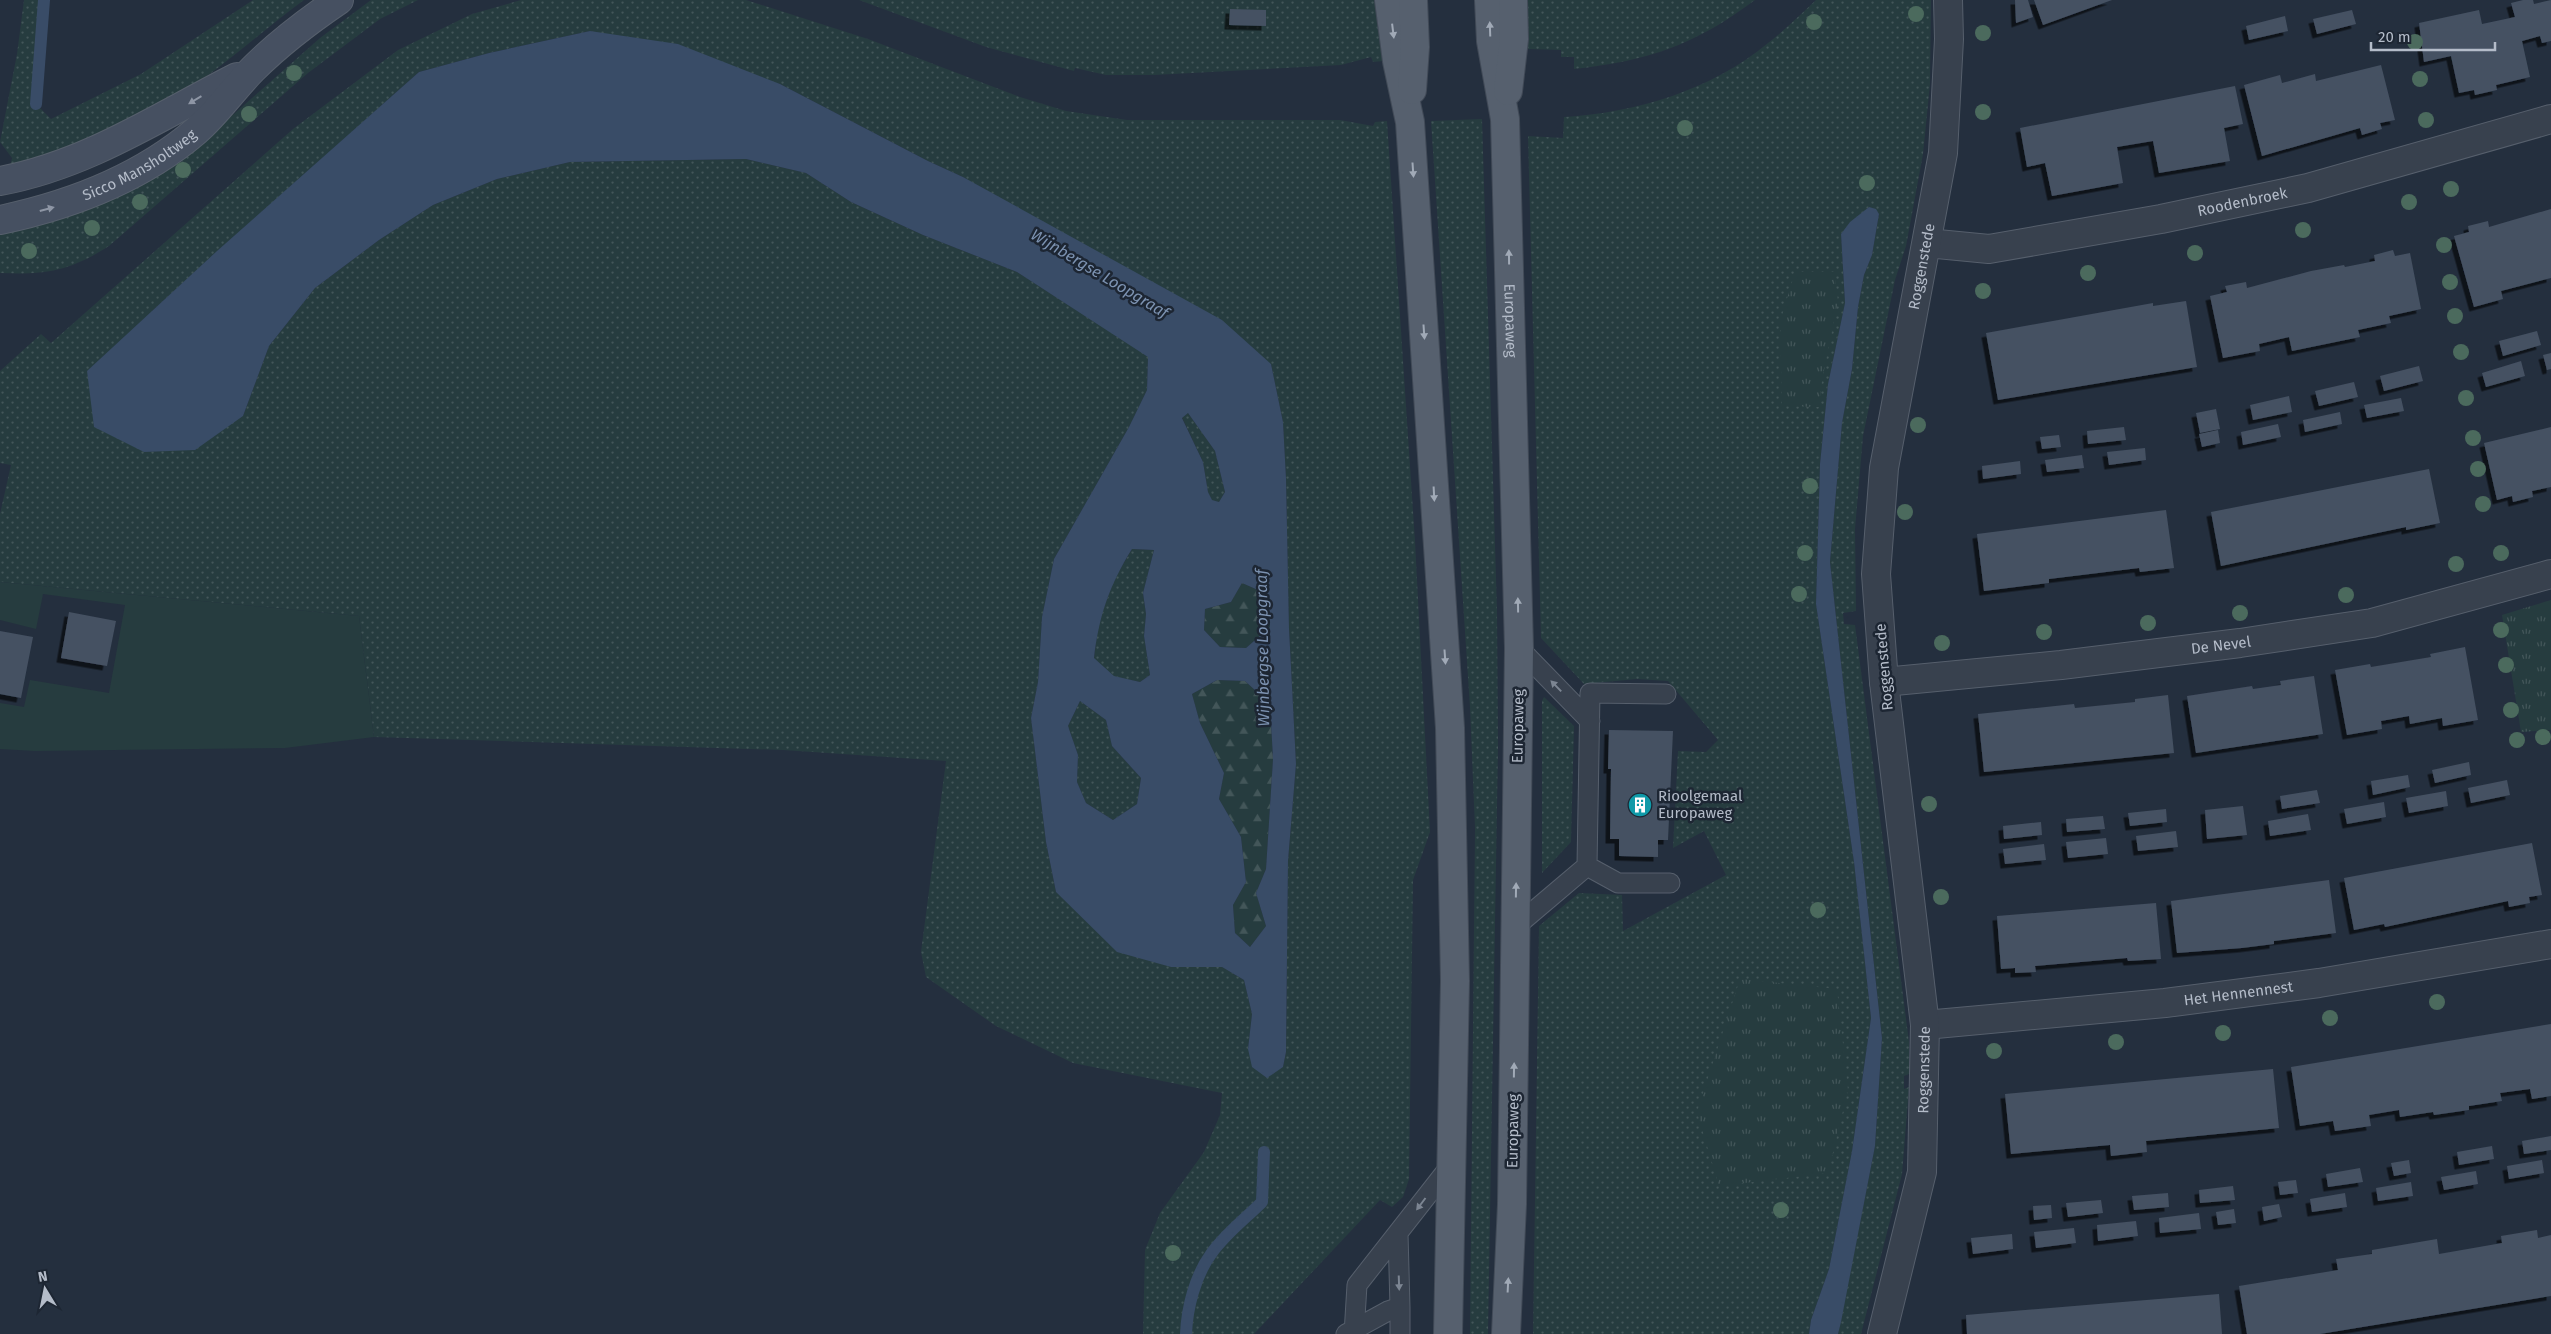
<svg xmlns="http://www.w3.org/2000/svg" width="2551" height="1334" viewBox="0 0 2551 1334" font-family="'Fira Sans',sans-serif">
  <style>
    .grass { fill: url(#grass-dots); fill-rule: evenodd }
    .forest { fill: url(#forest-firs) }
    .park { fill: url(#park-tufts) }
    .garden { fill: #263c3f }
    .water { fill: #394c67; fill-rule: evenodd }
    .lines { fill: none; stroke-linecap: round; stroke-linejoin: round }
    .stream { stroke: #394c67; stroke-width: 12 }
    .building { fill: #455162; filter: url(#shadow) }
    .lane-casing { stroke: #565f6c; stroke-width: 21 }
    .street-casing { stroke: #565f6c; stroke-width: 30 }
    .secondary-casing { stroke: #565f6c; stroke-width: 30 }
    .primary-casing { stroke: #414a57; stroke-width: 30 }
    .lane { stroke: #38414e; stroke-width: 19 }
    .street { stroke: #38414e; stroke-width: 28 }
    .secondary { stroke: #465061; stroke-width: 28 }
    .primary { stroke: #56606e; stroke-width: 28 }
    .tree { fill: #4b6a5d }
    .oneway { fill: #a1aab7 }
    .oneway2 { fill: #8e96a5 }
    .oneway3 { fill: #7c8592 }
    .labels { text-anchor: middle; stroke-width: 5; stroke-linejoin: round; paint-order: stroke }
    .street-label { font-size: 15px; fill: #b4bcc9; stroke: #1d2633 }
    .poi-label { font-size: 15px; fill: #b4bcc9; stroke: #1d2633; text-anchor: start }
    .water-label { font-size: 16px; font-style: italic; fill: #7c92b1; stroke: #1d2633 }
  </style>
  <defs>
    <pattern id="grass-dots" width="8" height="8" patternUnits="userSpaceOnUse" patternTransform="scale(1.25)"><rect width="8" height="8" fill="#263c3f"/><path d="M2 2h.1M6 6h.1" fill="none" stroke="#435659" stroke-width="1.8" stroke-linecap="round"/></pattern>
    <pattern id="forest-firs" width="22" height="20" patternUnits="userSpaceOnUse" patternTransform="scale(1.25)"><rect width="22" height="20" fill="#263c3f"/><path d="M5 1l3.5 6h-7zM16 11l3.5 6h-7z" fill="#435659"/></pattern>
    <pattern id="park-tufts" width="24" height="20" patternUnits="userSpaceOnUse" patternTransform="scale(1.25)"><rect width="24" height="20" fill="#263c3f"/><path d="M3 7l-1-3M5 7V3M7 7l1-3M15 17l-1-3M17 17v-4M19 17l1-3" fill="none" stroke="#435659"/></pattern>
    <filter id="shadow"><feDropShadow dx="-4.5" dy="4.5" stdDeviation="0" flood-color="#0009"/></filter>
  </defs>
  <rect width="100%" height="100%" fill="#242f3e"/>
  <path class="grass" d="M24,0h20l-8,104 15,15 90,-45 112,-74h51c-48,35 -92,78 -145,107 -47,25 -98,43 -149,60l2,-9 -12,-16 17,-88z
    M371,0h47l-38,19 -72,54 -199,173c-39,25 -63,29 -109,27v-42l174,-68 61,-50 85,-75z
    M521,0h225l122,39 152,58 46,14 61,9h213l33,6 2,-4 12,-1 28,420 15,291 -17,48 -4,299 -6,18 -11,10 -12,-7 -126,134h-111l2,-84 15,-37 44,-61 16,-37 2,-22 -149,-30 -77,-37 -70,-49 -5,-25 25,-191 -163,-11 -409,-13 -15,-121 -359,-34v-68l11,-49 -11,-2v-92l41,-37 10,9 242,-214 105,-79 74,-36zM590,31l190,53 148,77 35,16 308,187 12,58 3,56 3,150 7,136 -8,97 -2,191 -3,15 -35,-18 4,-35 -8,-34 -22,-13h-51l-115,-75 -10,-50 -15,-124 7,-36 4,-65 12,-58 75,-132 18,-37 1,-34 -131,-84 -94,-37 -72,-33 -45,-29 -60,-14 -176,3 -73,17 -64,26 -54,35 -64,48 -46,58 -26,70 -91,-105 267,-239 70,-19z
    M859,0h516l3,10 5,51 -10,1 -2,-5 -30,8 -187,10h-48l-31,-7 -1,3 -88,-24z
    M1526,0h229c-60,45 -107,61 -181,69v-12h-13v-7l-34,-1z
    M1816,0h115l-1,84 -7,70 -17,92 -11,34 -32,156 -8,93 1,82 -13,2 1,11 11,1 54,417v32l-5,2v13l5,-2 -7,87 -41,160h-23l37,-188 7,-108 -52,-476 12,-139 10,-54 6,-62 6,-32 8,-20 7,-41 -10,-7 -28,27 4,69 -17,81 -8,80 -4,140 38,258 17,156 -19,133 -23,118 -18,51 -2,14h-276l6,-408 40,-33 43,2 1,36 103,-56 -22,-44 -31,17 5,-97 28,1 12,-12 -50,-59 -31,-2 -53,5 -43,-46 -13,-502 35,2 1,-21c71,-4 148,-27 204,-74 17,-13 32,-28 48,-43z
    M1482,119l15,491 1,137 -10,587h-18l5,-506 -5,-121 -39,-586z
    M1188,413l27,38 10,41 -6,10 -7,-1 -4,-9 -5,-30 -21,-45z
    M1132,549l22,1 -11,43 3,21 -2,22 6,39 -10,7 -26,-5 -20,-18 4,-35 16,-44z
    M1544,697l30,29 -3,116 -29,31v-172z
    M1080,701l26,19 6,26 29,32 -4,26 -24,16 -27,-17 -9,-21 1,-27 -10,-29z"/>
  <path class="forest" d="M1242,583l25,11 3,33 -24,21 -26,-1 -16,-17 1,-21 26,-7z
    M1217,680l28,1 25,23 3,55 -7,110 -10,24 10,33 -16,21 -15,-14 -2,-28 13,-23 -5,-45 -22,-38 5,-26 -24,-50 -8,-29z"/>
  <path class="park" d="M1795,272h39l4,29 -16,79 -3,27 -37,-1 -2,-84z
    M2551,600v130l-30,2 -19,-117z
    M1740,979l97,10 11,101 -20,83 -109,13 -22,-74z"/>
  <path class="garden" d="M0,582l359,34 15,121 -89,11 -250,3 -35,-2v-46l24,4 6,-27 79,13 16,-88 -82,-11 -7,35 -36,-9z"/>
  <path class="water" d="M590,31l88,13 102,40 148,77 35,16 259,143 49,44 12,58 3,56 3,150 7,136 -8,97 -2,191 -3,15 -16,11 -15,-11 -4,-18 4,-35 -8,-34 -22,-13h-51l-54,-15 -61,-60 -10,-50 -15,-124 7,-36 4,-65 12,-58 75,-132 18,-37 1,-33 -131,-85 -94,-37 -72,-33 -45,-29 -60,-14 -176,3 -73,17 -64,26 -54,35 -64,48 -46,58 -26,70 -48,34 -51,2 -50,-25 -7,-56 130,-120 202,-179 70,-19zM1188,413l27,38 10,41 -6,10 -7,-2 -4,-8 -5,-30 -21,-44zM1132,549l22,1 -11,43 3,21 -2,22 6,39 -10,7 -26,-6 -20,-18c5,-42 15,-72 38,-109zM1242,583l25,11 3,33 -24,21 -26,-1 -16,-17 1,-21 26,-7zM1217,680l28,1 25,23 3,55 -7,110 -10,24 10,33 -16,21 -15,-14 -2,-28 13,-23 -5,-45 -22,-38 5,-26 -24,-50 -8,-29zM1080,701l26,19 6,26 29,32 -4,26 -24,16 -27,-17 -9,-21 1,-27 -10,-29z
    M1869,207l7,2 3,5 -7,41 -8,20 -6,32 -6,62 -10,54 -12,139 52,476 -7,108 -34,176 -3,12h-29l2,-14 18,-51 23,-118 19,-133 -17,-156 -38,-258 4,-140 8,-80 17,-81 -4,-69 9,-12z"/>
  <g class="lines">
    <path class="stream" d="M36,104l8,-104
      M1186,1334c1,-26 9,-58 25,-80 13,-19 34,-35 51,-52l2,-50"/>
  </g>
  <path class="building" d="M2015,0h13l5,17 -17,6z
    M2034,0h78l-69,25z
    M2523,0h10l1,4 17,-4v41l-9,2 -2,-7 -18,5 8,36 -34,8 1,5 -22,5 -1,-5 -15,3 -8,-37 -27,6 -5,-39 60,-13 3,14 33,-7 -4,-14z
    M1230,9l36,1v16l-37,-1z
    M2352,10l4,14 -39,10 -4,-15z
    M2285,16l3,15 -39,9 -3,-14z
    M2381,65l14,55 -15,3 2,6 -20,6 -2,-7 -98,28 -18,-71 36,-10 2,8 33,-9 1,7z
    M2235,86l8,38 -19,4 6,33 -71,12 -6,-32 -36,6 6,36 -71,13 -7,-33 -18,4 -7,-39z
    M2551,209v69l-50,13 2,8 -29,8 -20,-71 15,-4 -1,-6 20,-5 1,6z
    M2393,250l2,6 15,-3 11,56 -32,7 2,7 -33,7 2,7 -68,14 -3,-14 -30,7 1,7 -37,7 -13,-62 17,-4 -2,-6 21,-4 1,6 64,-17 33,-6 1,2 30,-6 -1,-6z
    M2186,301l11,66 -199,33 -12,-67 167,-30v3z
    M2537,331l4,14 -38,11 -4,-15z
    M2551,353v16l-4,1 -4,-15z
    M2521,361l4,15 -39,11 -4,-14z
    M2419,366l4,15 -39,10 -4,-15z
    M2354,382l4,15 -39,9 -4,-15z
    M2289,396l3,16 -39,8 -3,-15z
    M2401,398l3,13 -37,7 -3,-13z
    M2216,409l4,20 -20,4 -4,-20z
    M2340,412l2,12 -37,8 -2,-12z
    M2278,424l3,13 -38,8 -2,-13z
    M2124,427l2,13 -38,4 -1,-13z
    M2551,427v60l-19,4 1,6 -20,5 -1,-6 -15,4 -13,-57z
    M2218,430l2,13 -18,4 -3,-13z
    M2059,435l2,12 -19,2 -2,-12z
    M2145,448l1,12 -37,5 -2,-13z
    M2082,455l2,13 -37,4 -2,-12z
    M2020,461l1,13 -38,5 -1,-13z
    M2429,469l11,54 -34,7v-3l-185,39 -10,-54z
    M2166,510l8,58 -34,4 -1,-4 -90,11v4l-65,8 -7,-57z
    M69,612l47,9 -9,45 -46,-8z
    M0,631l33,6 -12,61 -21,-4z
    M2465,647l13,73 -35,6 -1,-8 -32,6 -1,-8 -28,5 1,8 -35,6 -12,-65 35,-6 1,3 60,-10 -1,-3z
    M2314,676l9,58 -127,19 -9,-57 65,-10 1,3 28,-4 -1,-4z
    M2168,695l6,58 -190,19 -6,-58 96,-10 1,4 60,-6v-3z
    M1609,730l64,1 -5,109h-10v17l-39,-1v-17h-9l1,-70h-3z
    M2469,762l2,13 -36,8 -3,-13z
    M2408,775l2,12 -37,8 -2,-14z
    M2507,780l3,15 -39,8 -3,-15z
    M2317,790l3,13 -38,6 -2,-13z
    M2446,791l2,15 -39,7 -3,-15z
    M2384,802l2,15 -39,7 -3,-15z
    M2243,806l4,29 -40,4 -2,-29z
    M2166,809l1,13 -37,4 -2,-13z
    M2308,814l3,16 -41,6 -2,-15z
    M2103,816l2,13 -38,3 -1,-13z
    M2041,822l1,13 -38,4 -1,-13z
    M2176,831l2,16 -40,4 -2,-15z
    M2106,838l2,16 -40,4 -2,-16z
    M2532,843l10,52 -13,2 1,6 -21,4 -1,-6 -123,26 -1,-3 -30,6 -10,-52z
    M2044,844l2,16 -41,4 -2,-15z
    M2329,880l7,53 -62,8v3l-32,4 -65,5 -6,-52z
    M2156,903l5,56 -33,2 -1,-3 -92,8 1,6 -21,1v-5l-14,1 -4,-53z
    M2551,1024v72l-19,3 -2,-10 -30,4 2,8 -33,5v4l-35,5 -1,-3 -33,5 -1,-7 -30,5 2,11 -36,5 -2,-10 -33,5 -9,-59z
    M2273,1069l6,59 -133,13 1,11 -36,4 -1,-11 -99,9 -6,-60z
    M2551,1136v14l-27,4 -2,-13z
    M2492,1146l2,13 -35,6 -2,-13z
    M2409,1160l2,13 -17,3 -3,-13z
    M2542,1160l2,13 -35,6 -2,-13z
    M2360,1168l3,14 -35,5 -2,-13z
    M2476,1171l2,13 -34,6 -3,-13z
    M2296,1180l2,13 -18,2 -2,-13z
    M2411,1182l2,14 -35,5 -2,-13z
    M2233,1186l2,14 -35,3 -1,-13z
    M2168,1193l1,14 -35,3 -2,-14z
    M2345,1193l2,14 -35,5 -2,-13z
    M2101,1200l2,13 -35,4 -2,-14z
    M2279,1204l3,13 -18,4 -2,-14z
    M2051,1205l1,13 -18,2 -1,-14z
    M2234,1209l2,14 -18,2 -2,-13z
    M2199,1213l2,16 -41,4 -1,-15z
    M2136,1221l2,15 -40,5 -1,-16z
    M2074,1228l2,15 -40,5 -2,-16z
    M2537,1230l1,8 13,-3v61l-231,38h-73l-8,-48 99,-16 -2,-11 36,-5v-4l65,-11 2,15 63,-11 -1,-7z
    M2012,1234l1,15 -40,5 -2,-16z
    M2219,1294l3,40h-255l-1,-19z"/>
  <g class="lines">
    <g class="lane-casing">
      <path id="lane" d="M1519,648l71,73
        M1587,866l31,17h52
        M1515,927l72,-61 3,-173 76,1
        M1400,1307v27
        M1346,1334l42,-23 12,-4 -2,-73
        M1354,1334l3,-49 94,-120"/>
    </g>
    <g class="street-casing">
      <g id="street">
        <path id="s1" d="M1927,243l62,6 172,-30 147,-31 243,-69"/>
        <path id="s2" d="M1884,682l177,-17 179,-22 132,-20 179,-49"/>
        <path id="s3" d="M1925,1025l240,-22 154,-20 232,-39"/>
        <path id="s4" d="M1882,1334l40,-162 3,-147 -41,-343 -8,-108 8,-106 59,-315 6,-114 -1,-39"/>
      </g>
    </g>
    <g class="secondary-casing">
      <g id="secondary">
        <path d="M0,181c87,-16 160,-65 237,-104"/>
        <path id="s5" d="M0,220c71,-15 140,-41 196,-89 21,-18 37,-42 57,-62 24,-24 58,-50 86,-69"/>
      </g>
    </g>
    <g class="primary-casing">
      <g id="primary">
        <path d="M1389,0l8,61 13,61 40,606 5,253 -7,353"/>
        <path id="s6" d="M1489,0l2,41 14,78 14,529 -7,556 -6,130"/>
        <path d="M1412,90l3,-43 -2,-47"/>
        <path d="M1508,91l6,-52 -1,-39"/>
      </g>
    </g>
    <use href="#lane" class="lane"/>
    <use href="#street" class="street"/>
    <use href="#secondary" class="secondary"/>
    <use href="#primary" class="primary"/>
  </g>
  <g class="tree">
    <circle cx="1916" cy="14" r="8"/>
    <circle cx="1814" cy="22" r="8"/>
    <circle cx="1983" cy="33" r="8"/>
    <circle cx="2415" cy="42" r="8"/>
    <circle cx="294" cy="73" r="8"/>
    <circle cx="2420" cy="79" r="8"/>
    <circle cx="1983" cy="112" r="8"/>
    <circle cx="249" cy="114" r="8"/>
    <circle cx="2426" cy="120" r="8"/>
    <circle cx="1685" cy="128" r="8"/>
    <circle cx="183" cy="170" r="8"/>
    <circle cx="1867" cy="183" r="8"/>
    <circle cx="2451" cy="189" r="8"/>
    <circle cx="140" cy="202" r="8"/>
    <circle cx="2409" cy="202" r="8"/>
    <circle cx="92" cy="228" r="8"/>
    <circle cx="2303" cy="230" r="8"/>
    <circle cx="2444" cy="245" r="8"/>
    <circle cx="29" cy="251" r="8"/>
    <circle cx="2195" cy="253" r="8"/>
    <circle cx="2088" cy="273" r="8"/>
    <circle cx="2450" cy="282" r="8"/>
    <circle cx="1983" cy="291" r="8"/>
    <circle cx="2455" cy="316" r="8"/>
    <circle cx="2461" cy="352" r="8"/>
    <circle cx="2466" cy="398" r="8"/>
    <circle cx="1918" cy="425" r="8"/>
    <circle cx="2473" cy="438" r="8"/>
    <circle cx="2478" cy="469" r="8"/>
    <circle cx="1810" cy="486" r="8"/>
    <circle cx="2483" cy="504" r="8"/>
    <circle cx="1905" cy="512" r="8"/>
    <circle cx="1805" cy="553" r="8"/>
    <circle cx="2501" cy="553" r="8"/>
    <circle cx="2456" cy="564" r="8"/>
    <circle cx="1799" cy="594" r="8"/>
    <circle cx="2346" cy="595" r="8"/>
    <circle cx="2240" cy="613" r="8"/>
    <circle cx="2148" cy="623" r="8"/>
    <circle cx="2501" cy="630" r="8"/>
    <circle cx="2044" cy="632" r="8"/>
    <circle cx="1942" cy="643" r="8"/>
    <circle cx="2506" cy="665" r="8"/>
    <circle cx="2511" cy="710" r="8"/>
    <circle cx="2543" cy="737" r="8"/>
    <circle cx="2517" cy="740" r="8"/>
    <circle cx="1929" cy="804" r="8"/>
    <circle cx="1941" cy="897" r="8"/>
    <circle cx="1818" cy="910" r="8"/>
    <circle cx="2437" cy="1002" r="8"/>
    <circle cx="2330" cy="1018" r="8"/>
    <circle cx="2223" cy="1033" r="8"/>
    <circle cx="2116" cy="1042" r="8"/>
    <circle cx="1994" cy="1051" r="8"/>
    <circle cx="1781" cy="1210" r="8"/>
    <circle cx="1173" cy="1253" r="8"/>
  </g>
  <defs><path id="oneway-solid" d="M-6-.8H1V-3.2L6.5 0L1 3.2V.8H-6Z" transform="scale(1.25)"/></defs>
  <g class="oneway">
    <use href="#oneway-solid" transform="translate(1490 29) rotate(-92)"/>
    <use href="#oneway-solid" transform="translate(1393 31) rotate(83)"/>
    <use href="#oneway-solid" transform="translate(1413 170) rotate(86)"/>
    <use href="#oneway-solid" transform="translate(1509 257) rotate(-91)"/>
    <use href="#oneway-solid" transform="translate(1424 332) rotate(86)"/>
    <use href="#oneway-solid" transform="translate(1434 494) rotate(87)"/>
    <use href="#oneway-solid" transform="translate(1518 605) rotate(-91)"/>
    <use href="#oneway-solid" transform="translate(1445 657) rotate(86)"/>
    <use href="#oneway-solid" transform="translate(1516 890) rotate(-89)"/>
    <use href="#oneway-solid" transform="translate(1514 1070) rotate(-89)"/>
    <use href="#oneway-solid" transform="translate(1508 1285) rotate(-87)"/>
  </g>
  <g class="oneway2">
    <use href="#oneway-solid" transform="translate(195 100) rotate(149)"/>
    <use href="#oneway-solid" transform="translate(47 209) rotate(-15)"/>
  </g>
  <g class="oneway3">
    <use href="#oneway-solid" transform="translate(1556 686) rotate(-134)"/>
    <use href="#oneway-solid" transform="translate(1421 1204) rotate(127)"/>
    <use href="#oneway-solid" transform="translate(1399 1283) rotate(88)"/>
  </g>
  <defs>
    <g id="building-disc" transform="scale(1.25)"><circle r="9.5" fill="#0f9aa8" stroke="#1d2633"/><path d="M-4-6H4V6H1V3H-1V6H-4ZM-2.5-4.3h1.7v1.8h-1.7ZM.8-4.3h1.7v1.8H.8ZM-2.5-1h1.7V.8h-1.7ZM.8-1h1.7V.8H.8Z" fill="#fff"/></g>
  </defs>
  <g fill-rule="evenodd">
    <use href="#building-disc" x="1640" y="805"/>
  </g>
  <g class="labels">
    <g class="street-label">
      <text dy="5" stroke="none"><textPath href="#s5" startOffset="151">Sicco Mansholtweg</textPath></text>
      <text dy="5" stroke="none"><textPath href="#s1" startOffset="320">Roodenbroek</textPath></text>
      <text dy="5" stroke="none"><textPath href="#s4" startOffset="1079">Roggenstede</textPath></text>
      <text dy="5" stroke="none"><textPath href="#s6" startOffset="322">Europaweg</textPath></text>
      <text dy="5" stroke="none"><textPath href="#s2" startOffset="339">De Nevel</textPath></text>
      <text transform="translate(1884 667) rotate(-95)" y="5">Roggenstede</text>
      <text transform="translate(1518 726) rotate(-89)" y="5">Europaweg</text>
      <text dy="5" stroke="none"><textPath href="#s3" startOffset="315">Het Hennennest</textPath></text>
      <text dy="5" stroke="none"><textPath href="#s4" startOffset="269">Roggenstede</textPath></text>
      <text transform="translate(1513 1131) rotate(-89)" y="5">Europaweg</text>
    </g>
    <g class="poi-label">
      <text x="1658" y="801">Rioolgemaal<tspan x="1658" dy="17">Europaweg</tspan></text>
    </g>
    <g class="water-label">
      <text transform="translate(1100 273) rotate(31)" y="6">Wijnbergse Loopgraaf</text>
      <text transform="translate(1262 648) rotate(-91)" y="6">Wijnbergse Loopgraaf</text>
    </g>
  </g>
  <g transform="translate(45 1289) rotate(350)" stroke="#1d2633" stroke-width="4" paint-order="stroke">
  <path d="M0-4L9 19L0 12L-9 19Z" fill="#b4bcc9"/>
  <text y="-8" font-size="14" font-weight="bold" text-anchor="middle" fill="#b4bcc9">N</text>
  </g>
  <path d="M2371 42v8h124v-8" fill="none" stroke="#b4bcc9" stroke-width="2.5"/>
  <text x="2378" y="42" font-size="15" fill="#b4bcc9" stroke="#1d2633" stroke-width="4" paint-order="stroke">20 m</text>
</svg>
